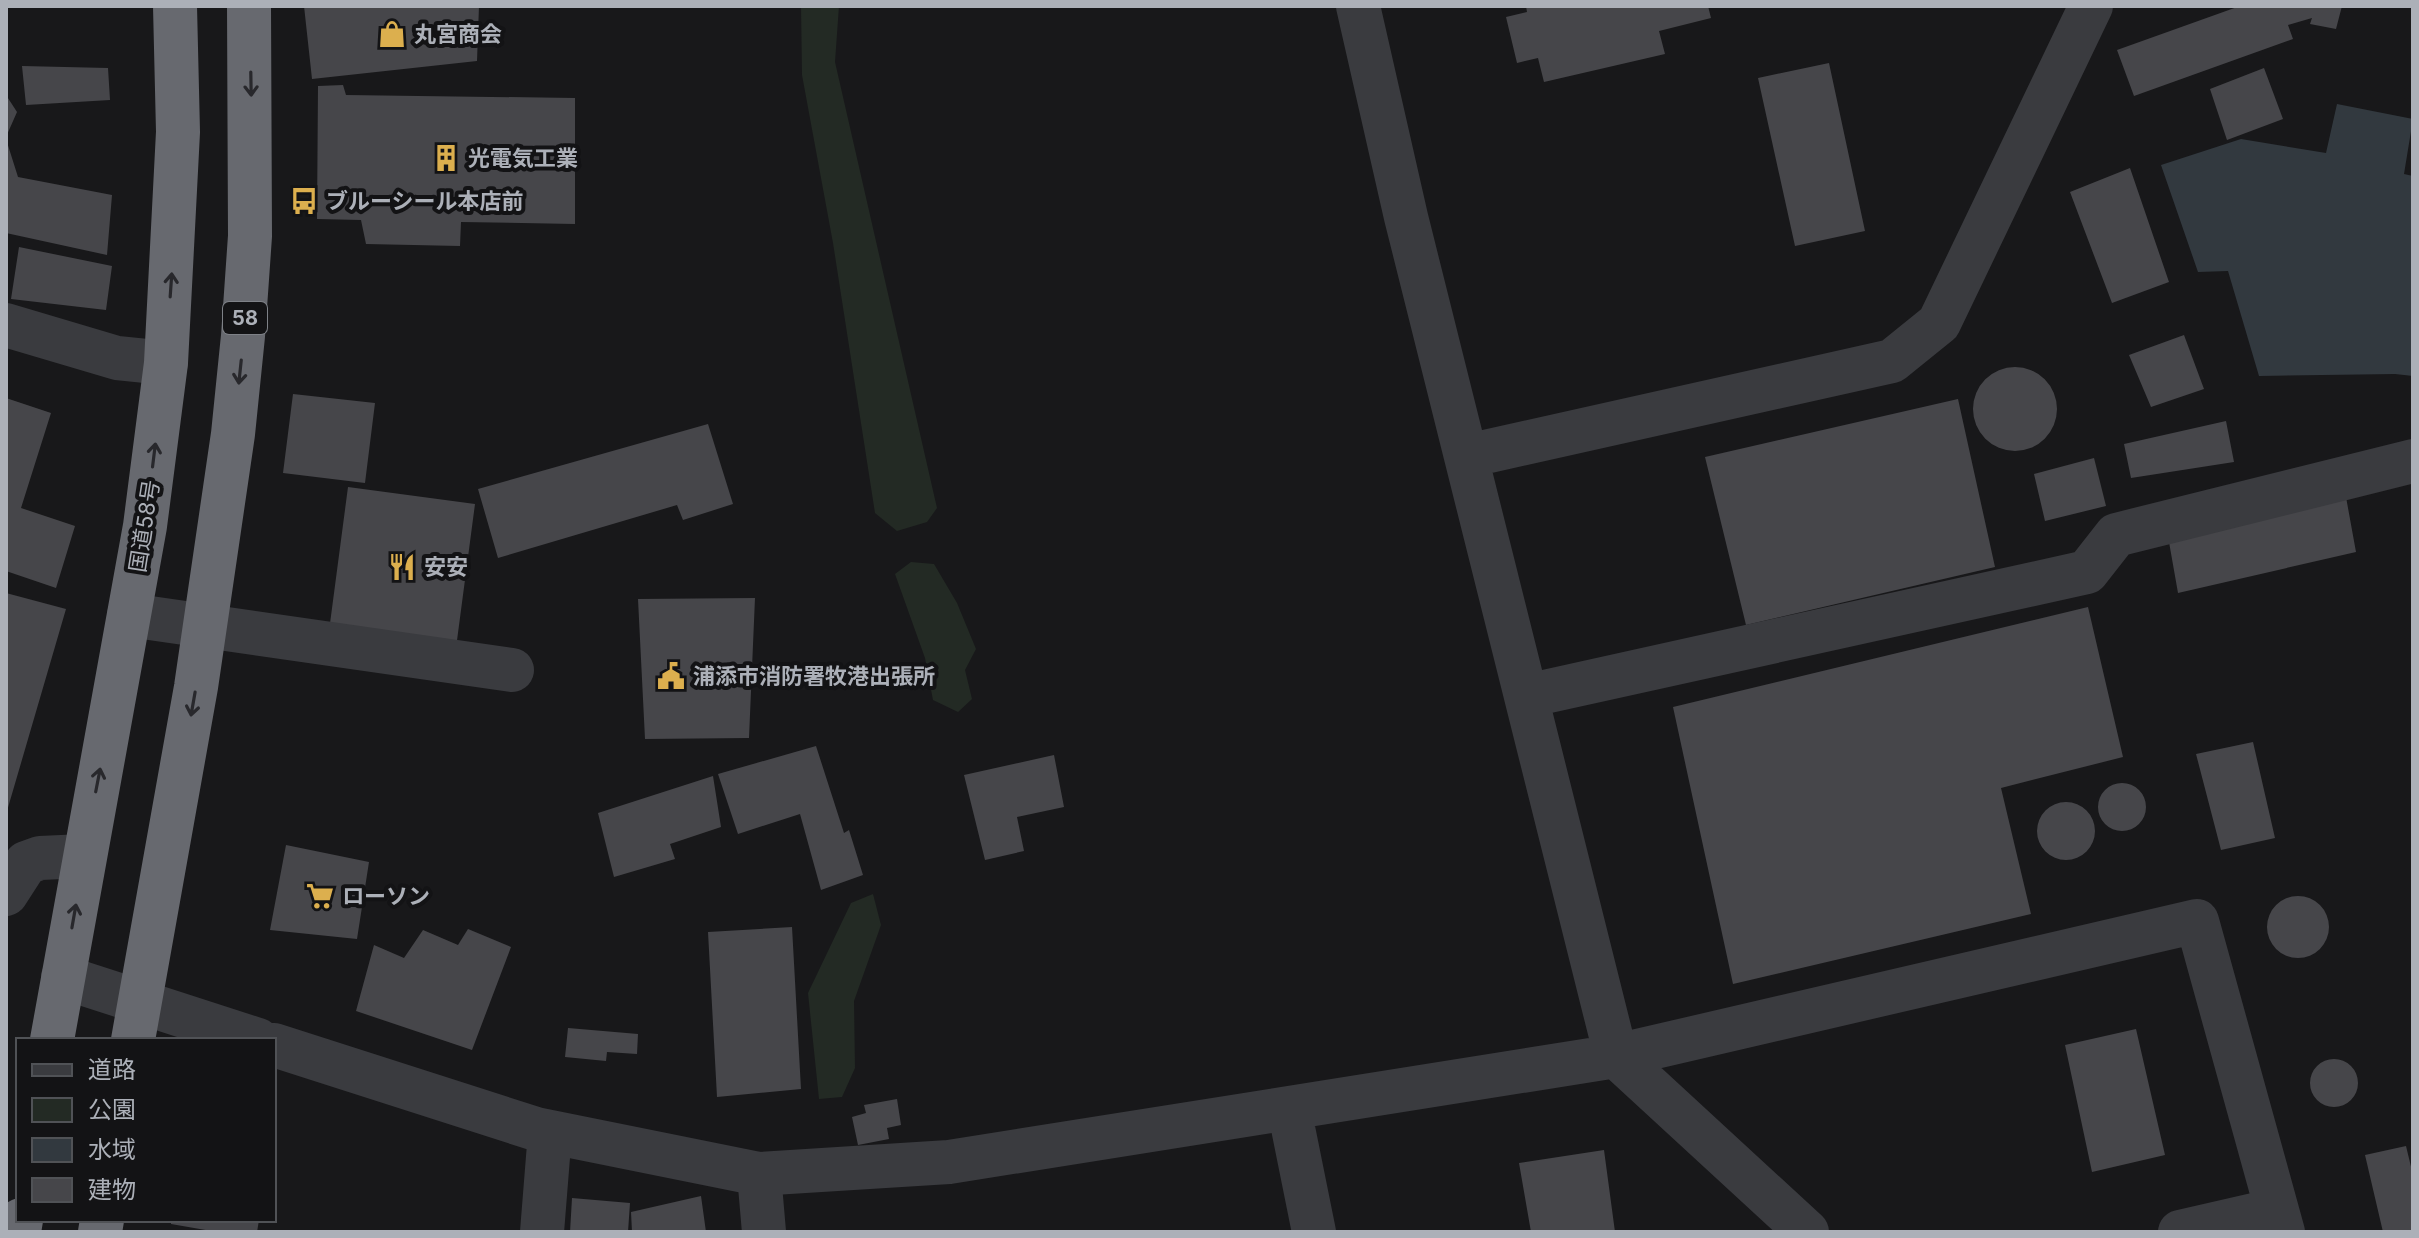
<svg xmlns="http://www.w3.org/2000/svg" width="2419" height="1238" viewBox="0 0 2419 1238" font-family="Inter,'Noto Sans JP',sans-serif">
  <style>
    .green { fill: #232a24 }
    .water { fill: #32393f }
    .building { fill: #46464a }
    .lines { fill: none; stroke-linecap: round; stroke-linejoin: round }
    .minor { stroke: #3a3b3f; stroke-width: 44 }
    .highway { stroke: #67696f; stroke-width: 44 }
    .oneway { stroke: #28282c }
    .labels { text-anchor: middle; stroke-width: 8; stroke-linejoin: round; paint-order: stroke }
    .shield { fill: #131315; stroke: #7e8187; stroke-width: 2 }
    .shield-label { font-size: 20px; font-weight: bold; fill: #acb0b8 }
    .poi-label { font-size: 22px; font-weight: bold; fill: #acb0b8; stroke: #131315; text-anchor: start }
    .street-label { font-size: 22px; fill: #acb0b8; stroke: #131315 }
  </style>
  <rect width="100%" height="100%" fill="#18181a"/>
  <path class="green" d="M801,6h38l-4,56 102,446 -10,14 -30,9 -22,-18 -42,-270 -31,-168z
    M911,562l23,2 23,39 19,46 -11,21 7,29 -14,13 -25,-12 -8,-42 -30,-84z
    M873,894l8,31 -27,76 1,67 -13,29 -23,2 -11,-106 43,-90z"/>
  <path class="water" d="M2337,104l76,15 -9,55 9,2v200l-18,-2 -136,2 -31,-105 -30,1 -37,-107 80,-26 85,14z"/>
  <path class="building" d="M304,6h175l-2,55 -165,18z
    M1526,6h182l3,12 -52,13 6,23 -121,28 -6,-24 -21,5 -11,-46 21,-5z
    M2240,6h102l-6,23 -26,-5 2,-6 -24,7 5,14 -159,57 -17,-46z
    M1829,63l36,168 -70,15 -37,-168z
    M22,66l86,2 2,32 -84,5z
    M2264,68l19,51 -56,21 -17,-51z
    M343,85l3,10 229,3v126l-114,-2 -1,24 -94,-2 -5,-24 -44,-1 1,-133z
    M6,95l11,17 -11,25z
    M6,139l12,38 94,18 -5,60 -101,-22z
    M2130,168l39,114 -57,21 -42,-111z
    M19,247l93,19 -6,44 -95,-11z
    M2184,335l20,54 -53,18 -22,-52z
    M1973 409a42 42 0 1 1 84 0a42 42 0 1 1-84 0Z
    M293,394l82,9 -10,80 -82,-10z
    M6,398l45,15 -30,95 54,18 -19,62 -50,-17z
    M1958,399l37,168 -249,58 -41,-168z
    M2226,421l8,41 -103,16 -7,-34z
    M708,424l25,80 -50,16 -6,-15 -179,53 -20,-69z
    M2094,458l12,48 -61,15 -11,-47z
    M348,487l127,17 -19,144 -127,-17z
    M2346,497l10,55 -178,41 -9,-51z
    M6,593l60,16 -59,202h-1z
    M755,598l-6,140 -104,1 -7,-140z
    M2088,607l35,150 -122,31 30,126 -298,70 -60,-277z
    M2253,742l22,96 -54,12 -25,-96z
    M816,746l28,87 5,-3 14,45 -42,15 -21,-76 -62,20 -20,-60z
    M1054,755l10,52 -47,10 7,34 -39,9 -21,-85z
    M713,776l8,51 -51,17 5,15 -61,18 -16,-64z
    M2098 807a24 24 0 1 1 48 0a24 24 0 1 1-48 0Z
    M2037 831a29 29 0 1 1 58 0a29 29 0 1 1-58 0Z
    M286,845l83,17 -12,77 -87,-9z
    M2267 927a31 31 0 1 1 62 0a31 31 0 1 1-62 0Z
    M792,927l9,162 -84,8 -9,-165z
    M468,929l43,18 -39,103 -116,-39 18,-66 30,13 19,-28 35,15z
    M568,1028l70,6 -1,20 -30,-2 -1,9 -41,-4z
    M2136,1029l29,126 -73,17 -27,-127z
    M2310 1083a24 24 0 1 1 48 0a24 24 0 1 1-48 0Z
    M897,1099l4,26 -14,3 2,11 -31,6 -6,-28 14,-4 -2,-8z
    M2406,1146l7,29v57h-30l-18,-77z
    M1604,1150l11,82h-84l-12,-69z
    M701,1196l5,36h-74l-1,-20z
    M572,1198l58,5 -2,29h-58z
    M171,1220h88l-2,12h-40l-46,-8z"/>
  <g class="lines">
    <path class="minor" d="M1358,6l48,211 210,839 191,176
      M6,325l111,33 49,5
      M1467,456l425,-95 47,-38 152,-317
      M129,615l383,55
      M1526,696l561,-124 29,-37 297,-74
      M6,894l20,-31 14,-5 44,-2
      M63,977l195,63
      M274,1045l262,84 223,45 190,-12 667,-106 581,-135 86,311
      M1289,1108l25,124
      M759,1174l5,58
      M542,1232l8,-100
      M2180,1232l96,-22"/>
    <path class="highway" d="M52,1040l93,-514 21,-163 12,-231 -3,-126
      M133,1040l63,-353 37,-253 10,-98 7,-100 -1,-230
      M19,1232l2,-12
      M100,1232l2,-12"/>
  </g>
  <defs><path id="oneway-shaft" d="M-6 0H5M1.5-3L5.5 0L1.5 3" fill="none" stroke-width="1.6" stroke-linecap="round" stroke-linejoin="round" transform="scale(2)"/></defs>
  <g class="oneway">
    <use href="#oneway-shaft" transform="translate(251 84) rotate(89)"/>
    <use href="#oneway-shaft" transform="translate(171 285) rotate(-86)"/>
    <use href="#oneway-shaft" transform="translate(240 372) rotate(96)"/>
    <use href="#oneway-shaft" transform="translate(154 455) rotate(-83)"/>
    <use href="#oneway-shaft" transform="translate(193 704) rotate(100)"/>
    <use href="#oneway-shaft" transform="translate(98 780) rotate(-79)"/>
    <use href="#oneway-shaft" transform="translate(74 916) rotate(-80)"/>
  </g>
  <defs>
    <g id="shop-bare" transform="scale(2.16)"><path d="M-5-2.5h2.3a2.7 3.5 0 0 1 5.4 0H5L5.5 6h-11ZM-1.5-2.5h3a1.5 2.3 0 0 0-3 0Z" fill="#dcaf4e" stroke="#131315" stroke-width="2.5" paint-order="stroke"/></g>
    <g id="building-bare" transform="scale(2.16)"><path d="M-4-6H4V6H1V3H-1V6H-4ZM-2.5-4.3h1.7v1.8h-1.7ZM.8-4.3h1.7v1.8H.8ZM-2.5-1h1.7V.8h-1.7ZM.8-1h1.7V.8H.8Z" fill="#dcaf4e" stroke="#131315" stroke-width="2.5" paint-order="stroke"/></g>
    <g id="bus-bare" transform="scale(2.16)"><path d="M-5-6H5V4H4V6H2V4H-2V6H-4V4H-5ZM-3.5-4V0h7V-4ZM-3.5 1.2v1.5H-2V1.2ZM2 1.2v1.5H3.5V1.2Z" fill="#dcaf4e" stroke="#131315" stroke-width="2.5" paint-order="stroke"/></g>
    <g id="restaurant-bare" transform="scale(2.16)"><path d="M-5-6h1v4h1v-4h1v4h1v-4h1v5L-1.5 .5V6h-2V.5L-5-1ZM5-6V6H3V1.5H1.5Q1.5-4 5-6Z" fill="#dcaf4e" stroke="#131315" stroke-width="2.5" paint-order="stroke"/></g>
    <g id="civic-bare" transform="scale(2.16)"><path d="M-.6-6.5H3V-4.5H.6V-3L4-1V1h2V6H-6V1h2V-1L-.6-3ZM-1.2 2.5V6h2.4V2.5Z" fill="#dcaf4e" stroke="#131315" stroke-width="2.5" paint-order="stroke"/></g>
    <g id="supermarket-bare" transform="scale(2.16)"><path d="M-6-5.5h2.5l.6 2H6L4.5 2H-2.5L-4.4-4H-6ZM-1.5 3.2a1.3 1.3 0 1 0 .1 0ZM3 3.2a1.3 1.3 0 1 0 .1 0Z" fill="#dcaf4e" stroke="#131315" stroke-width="2.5" paint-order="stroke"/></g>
  </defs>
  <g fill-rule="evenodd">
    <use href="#shop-bare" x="392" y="34"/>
    <use href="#building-bare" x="446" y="158"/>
    <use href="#bus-bare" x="304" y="201"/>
    <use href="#restaurant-bare" x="402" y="567"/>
    <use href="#civic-bare" x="671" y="676"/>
    <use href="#supermarket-bare" x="320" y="896"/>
  </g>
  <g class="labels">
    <rect class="shield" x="223" y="302" width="44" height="32" rx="6"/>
    <g class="shield-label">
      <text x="245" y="325">58</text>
    </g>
    <g class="poi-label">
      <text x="414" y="42">丸宮商会</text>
      <text x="468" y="166">光電気工業</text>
      <text x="326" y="209">ブルーシール本店前</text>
      <text x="424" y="575">安安</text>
      <text x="693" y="684">浦添市消防署牧港出張所</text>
      <text x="342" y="904">ローソン</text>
    </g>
    <g class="street-label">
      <text transform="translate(144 526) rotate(-81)" y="8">国道58号</text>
    </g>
  </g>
  <rect width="2419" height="1238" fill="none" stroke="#acb0b8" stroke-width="16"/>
  <rect x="16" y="1038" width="260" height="184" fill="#131315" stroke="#505256" stroke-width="2"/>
  <rect x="32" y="1064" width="40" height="12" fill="#3a3b3f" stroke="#505256" stroke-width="2"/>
  <text x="88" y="1078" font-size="24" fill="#acb0b8">道路</text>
  <rect x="32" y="1098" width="40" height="24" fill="#232a24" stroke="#505256" stroke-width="2"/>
  <text x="88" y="1118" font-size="24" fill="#acb0b8">公園</text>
  <rect x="32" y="1138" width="40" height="24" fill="#32393f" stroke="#505256" stroke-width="2"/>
  <text x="88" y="1158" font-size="24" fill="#acb0b8">水域</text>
  <rect x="32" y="1178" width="40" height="24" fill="#46464a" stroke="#505256" stroke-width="2"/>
  <text x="88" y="1198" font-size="24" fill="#acb0b8">建物</text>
</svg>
